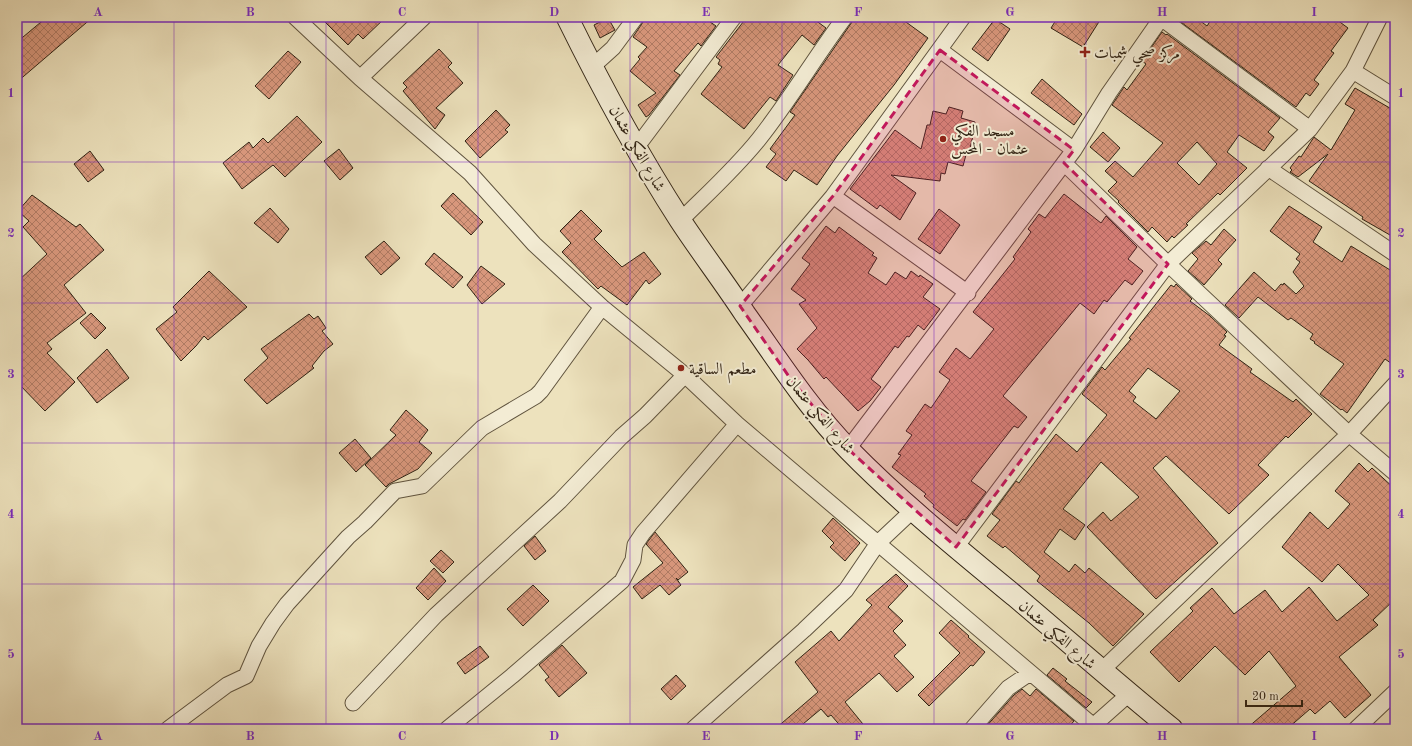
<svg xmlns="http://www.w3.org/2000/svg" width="1412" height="746" viewBox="0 0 1412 746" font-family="'Old Standard TT',Amiri,serif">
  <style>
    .building { fill: url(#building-cross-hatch); stroke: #302314; fill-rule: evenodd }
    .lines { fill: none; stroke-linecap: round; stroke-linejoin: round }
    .street-casing { stroke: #5f533e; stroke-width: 17 }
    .secondary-casing { stroke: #302314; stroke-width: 23 }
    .street { stroke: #f3ecd4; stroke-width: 15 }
    .secondary { stroke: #f3ecd4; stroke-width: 21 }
    .marked { fill: #c2185b; fill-opacity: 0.2; stroke: #c2185b; stroke-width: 3; stroke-dasharray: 8 5; stroke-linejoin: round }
    .grid { fill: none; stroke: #7b2cbf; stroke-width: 1; stroke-opacity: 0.55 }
    .poi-dot { fill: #8f2418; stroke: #f3ecd4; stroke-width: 1.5 }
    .labels { text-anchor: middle; stroke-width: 4; stroke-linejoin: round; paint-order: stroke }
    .poi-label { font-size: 16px; fill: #302314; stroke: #f3ecd4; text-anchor: start }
    .street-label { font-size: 16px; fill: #302314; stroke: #f3ecd4 }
    .neatline { fill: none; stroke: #7b2cbf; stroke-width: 1.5 }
    .grid-label { font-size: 13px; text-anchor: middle; font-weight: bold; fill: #7b2cbf }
  </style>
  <defs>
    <pattern id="building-cross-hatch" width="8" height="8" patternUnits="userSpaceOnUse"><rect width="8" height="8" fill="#d8977c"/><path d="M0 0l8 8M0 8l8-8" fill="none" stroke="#b07b64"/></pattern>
  </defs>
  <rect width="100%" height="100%" fill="#ede2bd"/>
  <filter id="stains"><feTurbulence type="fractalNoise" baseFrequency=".005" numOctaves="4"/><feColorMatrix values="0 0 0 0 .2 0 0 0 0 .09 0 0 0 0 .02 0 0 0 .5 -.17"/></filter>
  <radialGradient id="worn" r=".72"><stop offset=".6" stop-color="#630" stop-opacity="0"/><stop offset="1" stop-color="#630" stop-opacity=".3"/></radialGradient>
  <path class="building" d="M47,17h46l-76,65v-40z
    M320,17h66l-23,22 -5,-5 -10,11z
    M646,17h57l13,9 -15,20 -3,-3 -24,28 6,4 -31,40 -3,2 -8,-12 18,-12 -26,-22 10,-12 -2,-2 9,-10 -14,-10 10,-15z
    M747,17h64l15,11 -12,17 -12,-10 -24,30 15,10 -17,26 -6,-4 -26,32 -43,-35 21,-27 -4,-3 2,-4 -4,-3z
    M854,17h45l29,21 -34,47 -57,71 -20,29 -23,-15 -8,11 -20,-14 10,-13 -6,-5 25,-34 -5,-3 62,-90z
    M1058,17h44l-19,30 -32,-19z
    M1180,17h15l12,9 6,-9h120l15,11 -17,23 3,2 -20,27 5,4 -9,12 -4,-3 -10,14 -118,-87z
    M608,18l7,12 -15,8 -6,-13z
    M995,19l15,10 -22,32 -16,-12z
    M1162,32l4,3 1,-1 113,84 -12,14 6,5 -10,14 -25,-16 -12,17 20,16 -27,27 -2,-2 -32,31 2,1 -14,13 -2,-2 -5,6 -15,-15 -4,5 -30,-30 1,-1 -11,-10 9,-9 -12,-11 10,-10 18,16 30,-34 -51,-38 12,-18 3,3 19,-26 -4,-3zM1197,142l20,22 -18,21 -22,-22z
    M439,49l13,14 -4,4 15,16 -27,25 9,7 -10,14 -32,-38 4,-4 -4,-4z
    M288,51l13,11 -32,37 -14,-13z
    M1042,79l40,35 -8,11 -43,-32z
    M1355,88l40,23v115l-5,9 -28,-16 1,-2 -54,-36 19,-27 -30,23 -8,-5 2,-2 -2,-2 9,-12 2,1 13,-20 17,13 24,-40 -10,-6z
    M949,107l14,4 -2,7 14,4 -4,14h2l-4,16 -2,-1 -4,15 -15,-4 -3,12 -4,-1 -1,8 -49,-6 25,18 -16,27 -20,-15 -3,4 -27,-20 45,-59 26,19 6,-24h3l3,-14 13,3z
    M496,110l14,15 -5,5 3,2 -28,26 -15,-17z
    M297,116l25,26 -37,35 -12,-12 -31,24 -19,-26 26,-21 4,6 10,-10 5,5z
    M1103,132l17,16 -12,14 -18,-15z
    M339,149l14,19 -13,12 -16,-19z
    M90,151l14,19 -16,12 -14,-18z
    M453,193l30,29 -12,13 -30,-29z
    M1064,194l37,29 5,-7 31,31 -9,12 15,12 -11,14 -7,-5 -18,22 -3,-2 -10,14 -14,-11 -77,93 24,21 -9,11 -4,-2 -43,55 15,11 -21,28 -2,-1 -6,7 -24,-19 1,-2 -10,-9 2,-2 -34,-27 9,-12 -3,-1 14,-19 -6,-4 19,-27 6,4 19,-28 -11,-8 17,-24 14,11 24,-30 -21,-17 42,-53 -2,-2 18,-25 -3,-3 11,-15 6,4z
    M32,195l44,32 4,-3 24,26 -40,35 22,28 -39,30 5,6 -5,4 28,29 -30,29 -28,-29v-100l30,-28 -24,-27 6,-6 -11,-10z
    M1289,206l33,21 -9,15 29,20 9,-16 44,27v93l-10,-7 -38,54 -5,-4 -1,1 -21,-16 24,-30 -30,-21 1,-1 -5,-3 3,-5 -22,-16 -3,2 -30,-23 -19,21 -14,-13 29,-33 21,19 6,-7 2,1 1,-2 12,11 8,-8 -11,-14 7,-10 -4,-3 4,-5 -30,-23z
    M270,208l19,21 -11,14 -24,-20z
    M939,209l21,16 -20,29 -22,-15z
    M581,210l21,21 -8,8 28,28 22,-15 17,22 -12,10 -3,-4 -19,25 -26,-19 -3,3 -36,-37 9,-9 -11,-12z
    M826,226l9,7 4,-6 35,26 -2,2 5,3 -9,15 18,12 9,-13 11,7 5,-8 8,6 1,-2 13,9 -10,13 17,12 -16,21 -6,-5 -9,12 -2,-1 -9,12 -3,-2 -24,33 10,8 -11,14 -12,10 -32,-34 -2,2 -16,-19 -11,-11 20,-21 -18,-24 7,-4 -15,-11 19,-25 -8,-6z
    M1224,229l12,11 -18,20 4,4 -18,21 -16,-14 10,-12 -6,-6 14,-12 5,4z
    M384,241l16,17 -19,17 -16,-18z
    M434,253l29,24 -10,11 -28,-24z
    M481,266l24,18 -23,20 -15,-19z
    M209,271l38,36 -39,33 -4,-4 -8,10 -15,15 -25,-32 21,-17 -4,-5z
    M1176,284l16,15 -2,2 20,15 17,16 -3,3 2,1 -7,9 33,24 -2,3 43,30 3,-3 16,15 -24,24 -2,-2 -28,29 11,10 -40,39 -63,-58 -13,12 65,75 -62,56 -69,-72 16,-15 8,9 28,-24 -38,-35 -38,47 22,16 -10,15 -15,-11 -16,23 25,20 6,-8 10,9 4,-5 55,46 -31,32 -24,-23 -52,-42 3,-5 -35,-30 -2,2 -16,-12 13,-16 -8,-6 24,-33 3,2 37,-49 21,18 30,-37 -25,-21 20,-27 3,3 26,-31 -2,-1 42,-53 3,2zM1148,368l32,23 -24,28 -23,-18 3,-4 -7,-6z
    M91,313l15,15 -11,11 -15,-16z
    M309,314l5,5 4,-3 8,12 -4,3 11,13 -9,7 -12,15 2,2 -47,36 -23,-24 24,-22 -7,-9z
    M107,349l22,29 -32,25 -20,-25z
    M406,410l22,20 -9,12 13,11 -14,16 -29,15 -3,3 -21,-22 31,-30 -6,-5z
    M355,439l16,19 -15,14 -17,-19z
    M1359,463l9,9 4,-4 23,21v110l-22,21 5,5 -39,32 32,38 -26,23 -15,-17 -15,13 -5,-5 -23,20h-41l50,-43 -27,-35 -24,24 -30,-29 -36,36 -29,-30 43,-41 -3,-3 22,-20 22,26 31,-24 17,22 27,-25 28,34 32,-26 -31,-31 -16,18 -40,-35 28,-35 18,17 22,-25 -15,-13z
    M833,518l27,25 -15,18 -15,-14 4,-4 -12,-12z
    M655,532l33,40 -10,8 -2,-2 5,7 -12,10 -9,-10 -18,14 -9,-12 30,-24 -17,-19z
    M535,536l11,15 -11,9 -11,-14z
    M441,550l13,12 -11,11 -13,-12z
    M434,568l12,13 -18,19 -12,-12z
    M896,574l12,12 -20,21 15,14 -10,10 13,14 -12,11 20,21 -17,15 -18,-19 -34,29 22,27h-24l-12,-14 -3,2 -7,-8 -24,20h-22l43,-37 -23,-30 36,-31 8,10 33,-36 -6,-5z
    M533,585l16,16 -26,25 -16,-17z
    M951,620l18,16 -1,1 17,15 -12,14 -2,-1 -42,41 -11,-11 42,-42 -21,-20z
    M562,645l25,28 -28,24 -14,-17 4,-3 -10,-12z
    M480,646l9,11 -24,17 -8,-11z
    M1053,668l14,11 -2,2 27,21 -6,6 -39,-33z
    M676,675l10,11 -15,14 -10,-11z
    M1022,689l8,7 6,-7 38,32 -7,8h-83l30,-34z"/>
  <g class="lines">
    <g class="street-casing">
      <path id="street" d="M295,17l65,61 110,95 64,71 68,63 83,68 52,49 360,305
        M1161,18l149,111
        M940,50l134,100
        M592,67l21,-19 23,-31
        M1353,71l42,26
        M360,78l64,-61
        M636,148l98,-131
        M1064,163l104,101 181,170 46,39
        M1268,168l127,86
        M833,196l135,97
        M681,220c26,-26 54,-51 78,-81 31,-39 56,-82 86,-122
        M740,306l93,-110 130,-179
        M848,449l226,-299 35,-57 53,-76
        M956,547l212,-283 142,-135 43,-58 27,-54
        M1101,671l248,-237 46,-50
        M353,703l83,-88 124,-114 61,-64 24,-21 40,-41
        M1093,726l36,-32
        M168,729l59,-44 19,-9 13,-30 14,-23 14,-19 61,-67 17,-15 30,-31 27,-5 60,-58 54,-32 5,-5 61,-84
        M447,729l65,-53 110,-95 11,-21 2,-15 8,-12 94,-109
        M693,729l111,-99 42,-40 32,-47 34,-32
        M972,729l36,-41 22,-15
        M1356,729l39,-37"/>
    </g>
    <g class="secondary-casing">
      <path id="secondary" d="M567,17c34,69 71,138 113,203 21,32 44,62 65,94 33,46 64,95 104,136 52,53 110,100 167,147 52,44 103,89 156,132"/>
    </g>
    <use href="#street" class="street"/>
    <use href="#secondary" class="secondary"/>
  </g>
  <path class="marked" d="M940,50l134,100 -10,13 104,101 -212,283 -108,-98 -58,-71 -50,-72 93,-110z"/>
  <path class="grid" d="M174,17v712M326,17v712M478,17v712M630,17v712M782,17v712M934,17v712M1086,17v712M1238,17v712M17,162h1378M17,303h1378M17,443h1378M17,584h1378"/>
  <g class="poi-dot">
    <path d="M1083 46h4v4h4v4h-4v4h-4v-4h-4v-4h4z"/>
    <circle cx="943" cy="139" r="4"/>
    <circle cx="681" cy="368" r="4"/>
  </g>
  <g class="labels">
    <g class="poi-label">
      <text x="1094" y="58">مركز صحي شمبات</text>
      <text x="951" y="136">مسجد الفكي<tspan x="951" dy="18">عثمان - المحس</tspan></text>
      <text x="689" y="374">مطعم الساقية</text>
    </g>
    <g class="street-label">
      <text transform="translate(638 148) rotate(60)" y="6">شارع الفكي عثمان</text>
      <text transform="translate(821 414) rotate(50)" y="6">شارع الفكي عثمان</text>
      <text transform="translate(1058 634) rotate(41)" y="6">شارع الفكي عثمان</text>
    </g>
  </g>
  <rect width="1412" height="746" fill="none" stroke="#ede2bd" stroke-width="44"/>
  <path d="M1246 700v6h56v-6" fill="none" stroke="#302314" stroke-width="2"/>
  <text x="1252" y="700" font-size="12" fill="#302314" stroke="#f3ecd4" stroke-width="3" paint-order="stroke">20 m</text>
  <rect x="22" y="22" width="1368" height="702" class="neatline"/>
  <g class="grid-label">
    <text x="98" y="16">A</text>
    <text x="250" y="16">B</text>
    <text x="402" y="16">C</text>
    <text x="554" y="16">D</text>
    <text x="706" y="16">E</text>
    <text x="858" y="16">F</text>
    <text x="1010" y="16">G</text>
    <text x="1162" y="16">H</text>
    <text x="1314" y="16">I</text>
    <text x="11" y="97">1</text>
    <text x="1401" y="97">1</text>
    <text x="11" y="237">2</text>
    <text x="1401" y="237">2</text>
    <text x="11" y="378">3</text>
    <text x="1401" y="378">3</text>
    <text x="11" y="518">4</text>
    <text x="1401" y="518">4</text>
    <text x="11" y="658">5</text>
    <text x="1401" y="658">5</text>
    <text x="98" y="740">A</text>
    <text x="250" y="740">B</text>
    <text x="402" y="740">C</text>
    <text x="554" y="740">D</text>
    <text x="706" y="740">E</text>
    <text x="858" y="740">F</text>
    <text x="1010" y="740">G</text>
    <text x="1162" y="740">H</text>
    <text x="1314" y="740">I</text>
  </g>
  <rect width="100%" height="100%" filter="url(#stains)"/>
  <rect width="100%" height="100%" fill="url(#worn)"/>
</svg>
